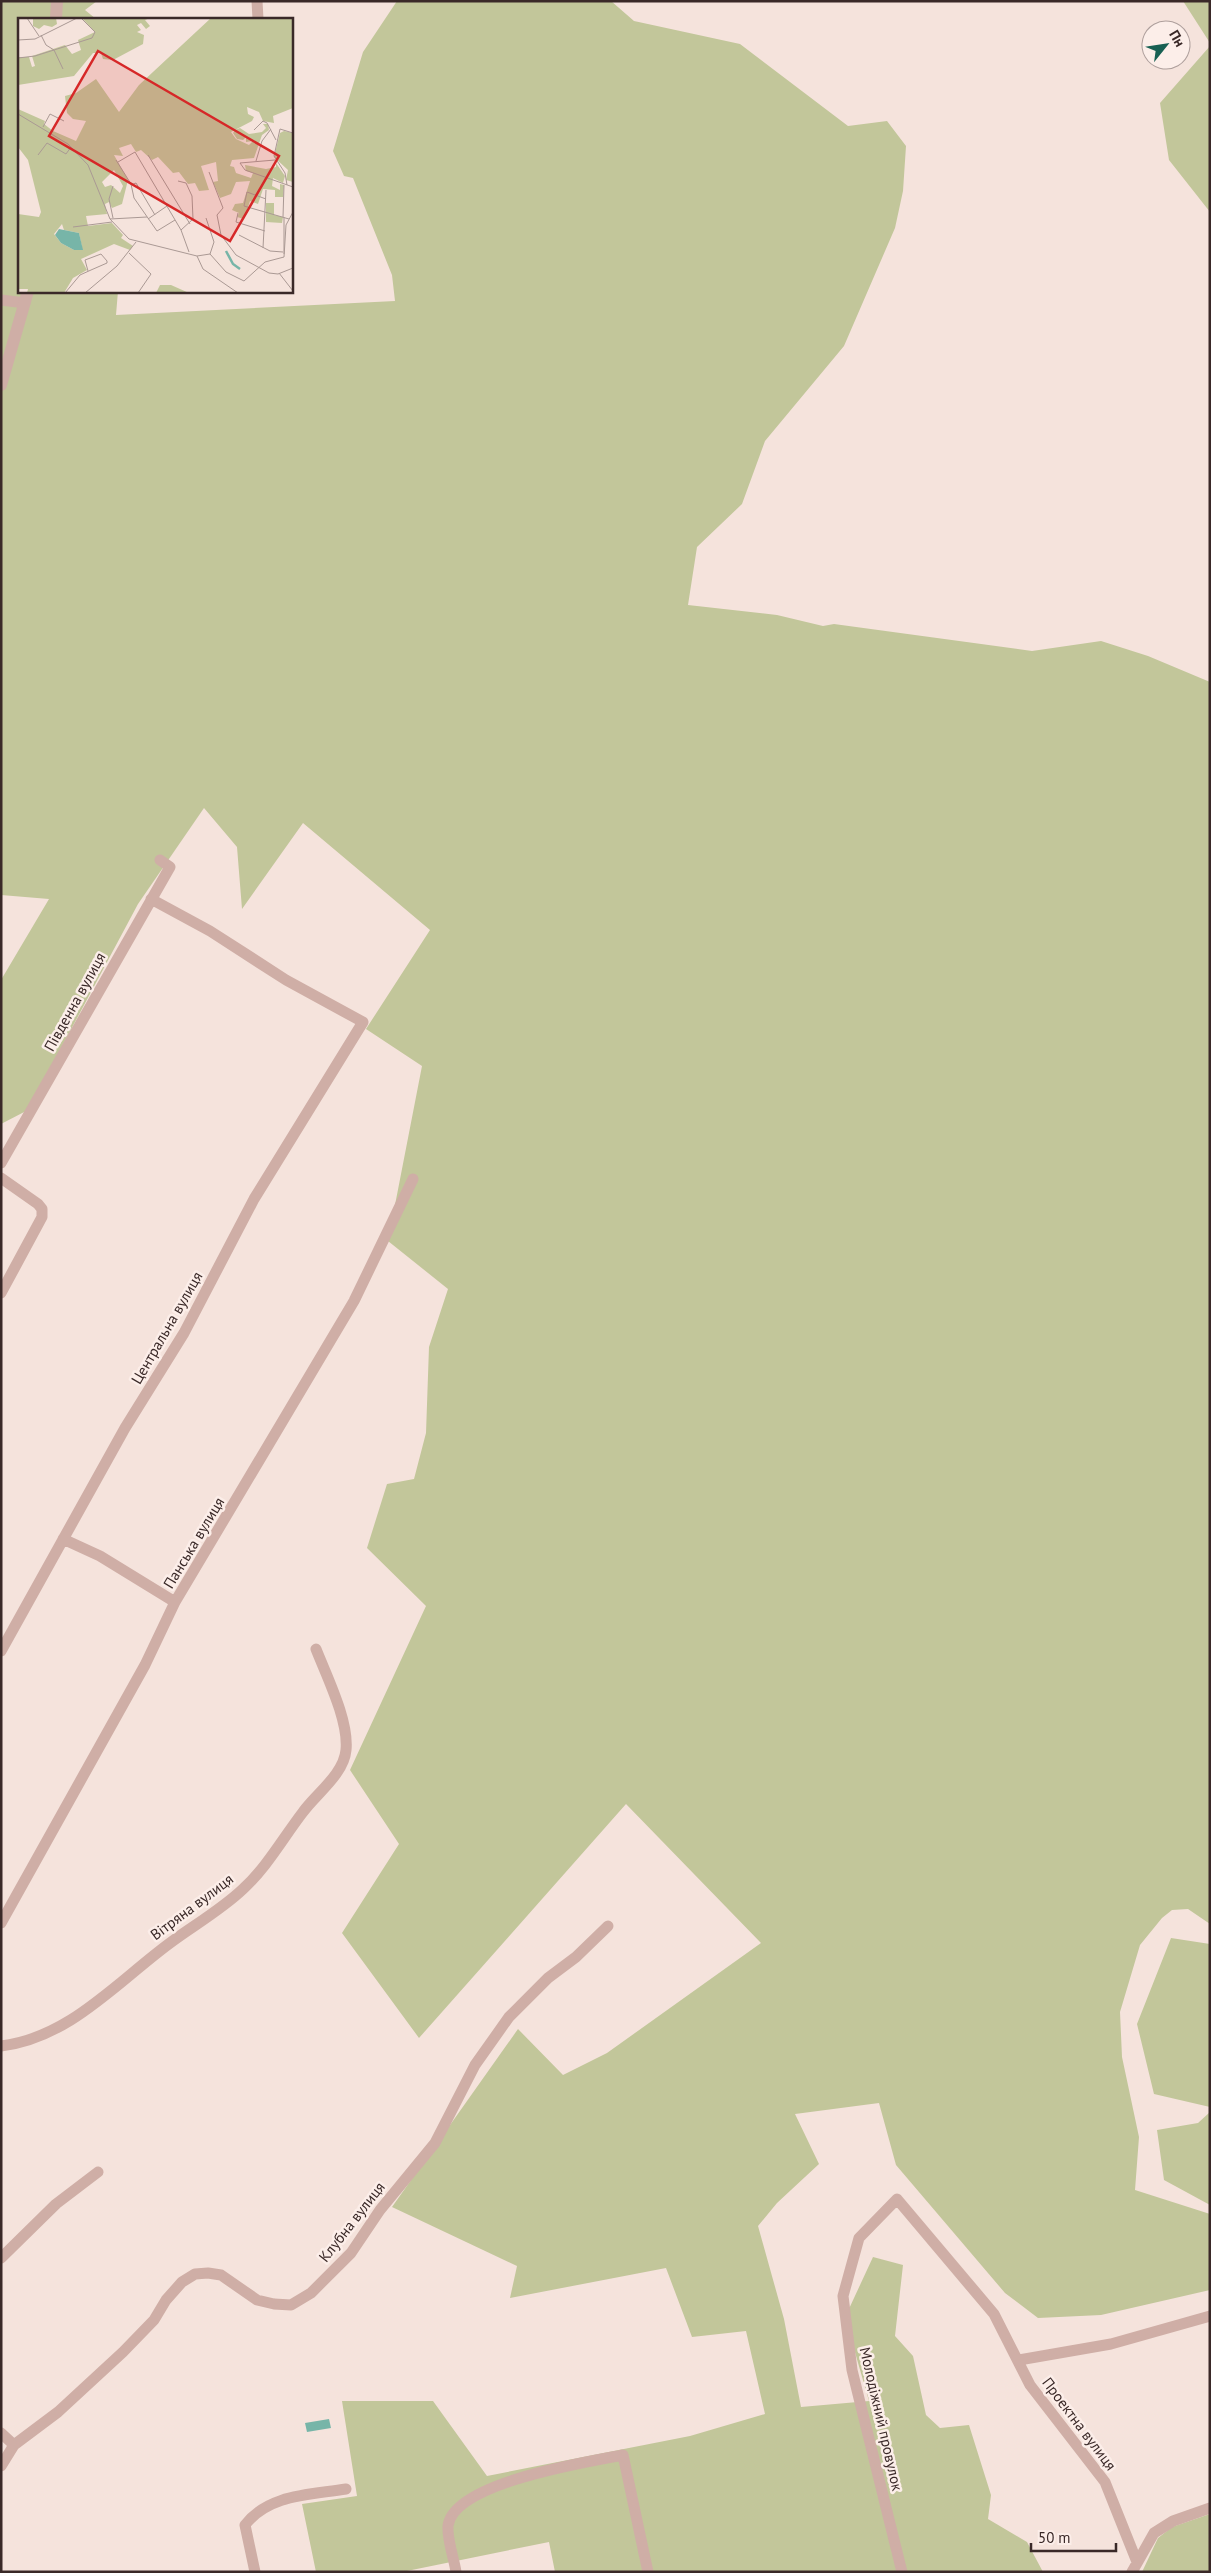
<svg xmlns="http://www.w3.org/2000/svg" width="1211" height="2573" viewBox="0 0 1211 2573" font-family="'PT Sans',sans-serif">
  <style>
    .green { fill: #c2c69a }
    .water { fill: #77b5a8 }
    .lines { fill: none; stroke-linecap: round; stroke-linejoin: round }
    .minor { stroke: #cfaea6; stroke-width: 11 }
    .tertiary { stroke: #cfaea6; stroke-width: 12 }
    .labels { text-anchor: middle; stroke-width: 5; stroke-linejoin: round; paint-order: stroke }
    .street-label { font-size: 15px; fill: #3a2928; stroke: #fceee9 }
    .inset-river { fill: none; stroke: #77b5a8; stroke-width: 2.5 }
    .inset-road { fill: none; stroke: #aa9994; stroke-width: 1 }
    .view { fill: #d62828; fill-opacity: 0.15; stroke: #d62828; stroke-width: 2.5 }
    .inset-edge { fill: none; stroke: #3a2928; stroke-width: 2.5 }
  </style>
  <rect width="100%" height="100%" fill="#f5e3dc"/>
  <path class="green" d="M1,1h96l-12,9 11,9h-77v272h99l-2,24 279,-14 -3,-26 -39,-97 -9,-2 -11,-25 30,-99 34,-51h214l23,20 106,23 108,82 39,-5 19,25 -3,45 -8,37 -51,118 -79,95 -23,63 -45,43 -9,58 89,10 46,11 11,-2 198,27 69,-10 47,15 62,26v1242l-22,-15 -16,1 -10,8 -22,27 -20,67 2,45 17,80 -4,53 75,24v76l-109,25 -63,3 -33,-25 -109,-128 -17,-62 -84,11 24,50 -42,39 -19,23 26,93 17,88 68,-6 -19,-66 -2,-24 25,-54 30,8 -8,71 18,20 13,59 14,13 29,-3 22,70 -3,24 39,23 16,30h-488l-6,-30 -147,30h-86l-14,-68 55,-8 -15,-95h91l54,75 203,-40 75,-22 -19,-83 -54,6 -26,-69 -156,30 7,-32 -125,-59 126,-178 45,46 44,-22 154,-110 -135,-139 -207,234 -77,-105 57,-89 -49,-74 76,-164 -59,-58 20,-64 27,-5 12,-46 3,-86 19,-58 -60,-48 34,-175 -56,-37 64,-99 -127,-107 -61,86 -5,-62 -33,-39 -66,96 -110,206 -27,14v-144l48,-81 -48,-4z
    M1183,1h27v42z
    M1210,46v166l-41,-52 -9,-57z
    M1171,1938l39,6v163l-56,-13 -17,-70z
    M1210,2112v93l-46,-25 -7,-50 41,-7z
    M1210,2514v58h-68l16,-34 14,-11z"/>
  <path class="water" d="M329,2419l2,9 -24,4 -2,-9z"/>
  <g class="lines">
    <path class="minor" d="M257,1l1,18
      M1,300l24,3
      M1,1163l169,-296 -10,-7
      M1,1178l37,26 4,5v8l-41,76
      M63,1539l37,17 75,46
      M1,1651l124,-223 59,-95 70,-134 109,-177 -77,-42 -76,-49 -59,-32
      M1,1923l144,-258 30,-63 179,-301 59,-122
      M1,2046c68,-8 116,-64 169,-103 24,-18 51,-33 73,-54 24,-22 40,-51 60,-77 13,-18 41,-38 43,-62 3,-29 -19,-73 -30,-101
      M1,2258l55,-54 42,-32
      M1019,2360l92,-16 99,-28
      M1,2433l13,12
      M1,2466l13,-21 44,-33 65,-60 31,-32 12,-20 16,-18 13,-8 13,-1 13,2 36,25 17,4 17,1 20,-12 40,-40 29,-43 55,-67 40,-78 34,-48 39,-39 28,-21 32,-31
      M255,2572l-10,-47c24,-31 65,-30 101,-36
      M456,2572c-2,-14 -9,-32 -8,-46 5,-43 138,-64 175,-71l25,117
      M902,2572l-50,-202 -9,-74 16,-58 38,-39 97,115 36,71 75,97 32,80
      M1132,2572l22,-39 19,-12 37,-13"/>
    <path class="tertiary" d="M56,19l1,-18
      M1,385l27,-94"/>
  </g>
  <g class="labels">
    <g class="street-label">
      <text transform="translate(75 1002) rotate(-61)" y="5">Південна вулиця</text>
      <text transform="translate(167 1328) rotate(-60)" y="5">Центральна вулиця</text>
      <text transform="translate(194 1543) rotate(-59)" y="5">Панська вулиця</text>
      <text transform="translate(192 1907) rotate(-37)" y="5">Вітряна вулиця</text>
      <text transform="translate(352 2222) rotate(-52)" y="5">Клубна вулиця</text>
      <text transform="translate(881 2419) rotate(77)" y="5">Молодіжний провулок</text>
      <text transform="translate(1079 2424) rotate(53)" y="5">Проектна вулиця</text>
    </g>
  </g>
  <g transform="translate(18 18)">
    <rect width="275" height="275" fill="#f5e3dc"/>
    <path d="M38,0l1,6 -5,3 -8,-2 -5,4 -6,-3v-8zM64,0h68l-5,2 5,6 -4,3 -5,-6 -4,2 4,5 -4,2 7,3 -1,9 -30,16 -10,-1 -2,-6h-8l-19,23 -56,9v-28h11l3,10 3,-1 -3,-10 33,-11 7,9 9,-4 -3,-10 17,-8zM193,0h82v90l-20,8 1,7 -11,-2 -4,-9 -12,-5 1,7 6,3 -2,4 -21,11 5,7 13,6 4,-4 -7,1v-5l-3,3 -6,-1 -4,-6 2,-3 5,-2 9,6 13,-2 4,-4 -3,-4h5l1,6 -7,5 -8,23 -22,2 -2,6 4,1 2,6 15,5 2,-5 -7,-2 -1,-6 21,4 10,-2v-4l9,13 -2,7 -10,-5 -1,8 8,4v-6l4,1 -1,12h-8v-7l-12,-1 -5,15 -8,-3 -6,18 -7,-2 2,-4 -7,-3 3,-6 8,-1 7,-22 -14,1 -5,12 -11,4 -7,-16 5,-1 -2,-19 -15,4 8,24 -10,1 -4,-8 -7,1 -9,-12 -6,1 -15,-16 -6,3 -11,-10 -5,2 -5,-8 -12,4 4,8 -9,-1 14,25 -6,24 -10,4 -3,-6 -4,2 2,10 -21,2 2,10 24,-3 11,12 -2,3 12,8 -3,4 -16,-6 -33,15 6,11 -14,8 -9,15h-37l1,-4h-10v-75l21,3 2,-5 -13,-52 -10,-13v-38l27,12 -1,3 9,7 23,10 10,-20 -13,-2 -6,-6 -2,-17 11,-3 20,-14 23,33 20,-27zM96,152l9,16 -3,7 -9,-8 -6,2 -3,-5zM44,206l2,6 15,3 3,14 -8,3 -13,-7 -7,-9zM266,113l9,2v49l-7,-2 2,-10 -14,-13 6,-24zM248,185h8v12l9,2 -1,6 -16,-1zM142,267h11l18,8h-33z" fill="#c2c69a" fill-rule="evenodd"/>
    <path d="M41,211l20,4 4,17h-9l-13,-7 -6,-8z" fill="#77b5a8"/>
    <path class="inset-river" d="M208,233l7,13 7,5"/>
    <path class="inset-road" d="M9,0l12,18M23,17l5,10 8,5 9,19M0,22l17,-1 42,-21M0,40l17,-2 57,-18 3,-6 -14,-14M0,96l50,30 20,21 22,54 19,20 68,17 13,-2M25,109l7,-13 14,7M236,112l9,-9 4,2 9,17M20,137l9,-12 19,11 5,-7M130,137l42,69M98,142l15,24 3,14 23,33 18,-11M257,142l-35,3 5,7 48,17M238,143l6,-20 9,-12M100,144l17,-10 46,78M191,154l14,36 -6,7 4,20 15,20 33,18 9,1 15,-6M160,163l8,2 6,13 1,23 -12,11 8,22M113,167l5,-2 19,32M269,167l-2,-12 -11,-17 6,-27 13,4M248,181l-19,-7 -3,14 45,13M220,195l-2,9 29,9M265,199l1,-32M95,200l-4,-19 4,-13M188,200l8,24 -4,12M92,201l37,-2M130,201l19,-13M55,209l39,-5M221,217l31,16 13,1M245,230l3,-58M111,235l22,21 -13,19M192,236l16,18 18,9 21,-19 19,-5 2,-32 7,-13M266,236v-37M179,238l6,13 35,24M261,255l14,18M47,275l15,-18 11,-5 16,-7v-2l-6,-7 -16,6 3,11M67,275l32,-27 19,-24"/>
    <path class="view" d="M80,33l181,105 -49,85 -181,-105z"/>
    <rect width="275" height="275" class="inset-edge"/>
  </g>
  <rect width="1211" height="2573" fill="none" stroke="#3a2928" stroke-width="5"/>
  <g transform="translate(1166 45) rotate(60)"><circle r="24" fill="#fceee9" stroke="#ae9f9c"/>
  <path d="M0-4L9 19L0 12L-9 19Z" fill="#186053"/>
  <text y="-8" font-size="14" font-weight="bold" text-anchor="middle" fill="#3a2928">Пн</text>
  </g>
  <path d="M1031 2543v8h85v-8" fill="none" stroke="#3a2928" stroke-width="2.5"/>
  <text x="1038" y="2543" font-size="15" fill="#3a2928" stroke="#fceee9" stroke-width="4" paint-order="stroke">50 m</text>
</svg>
